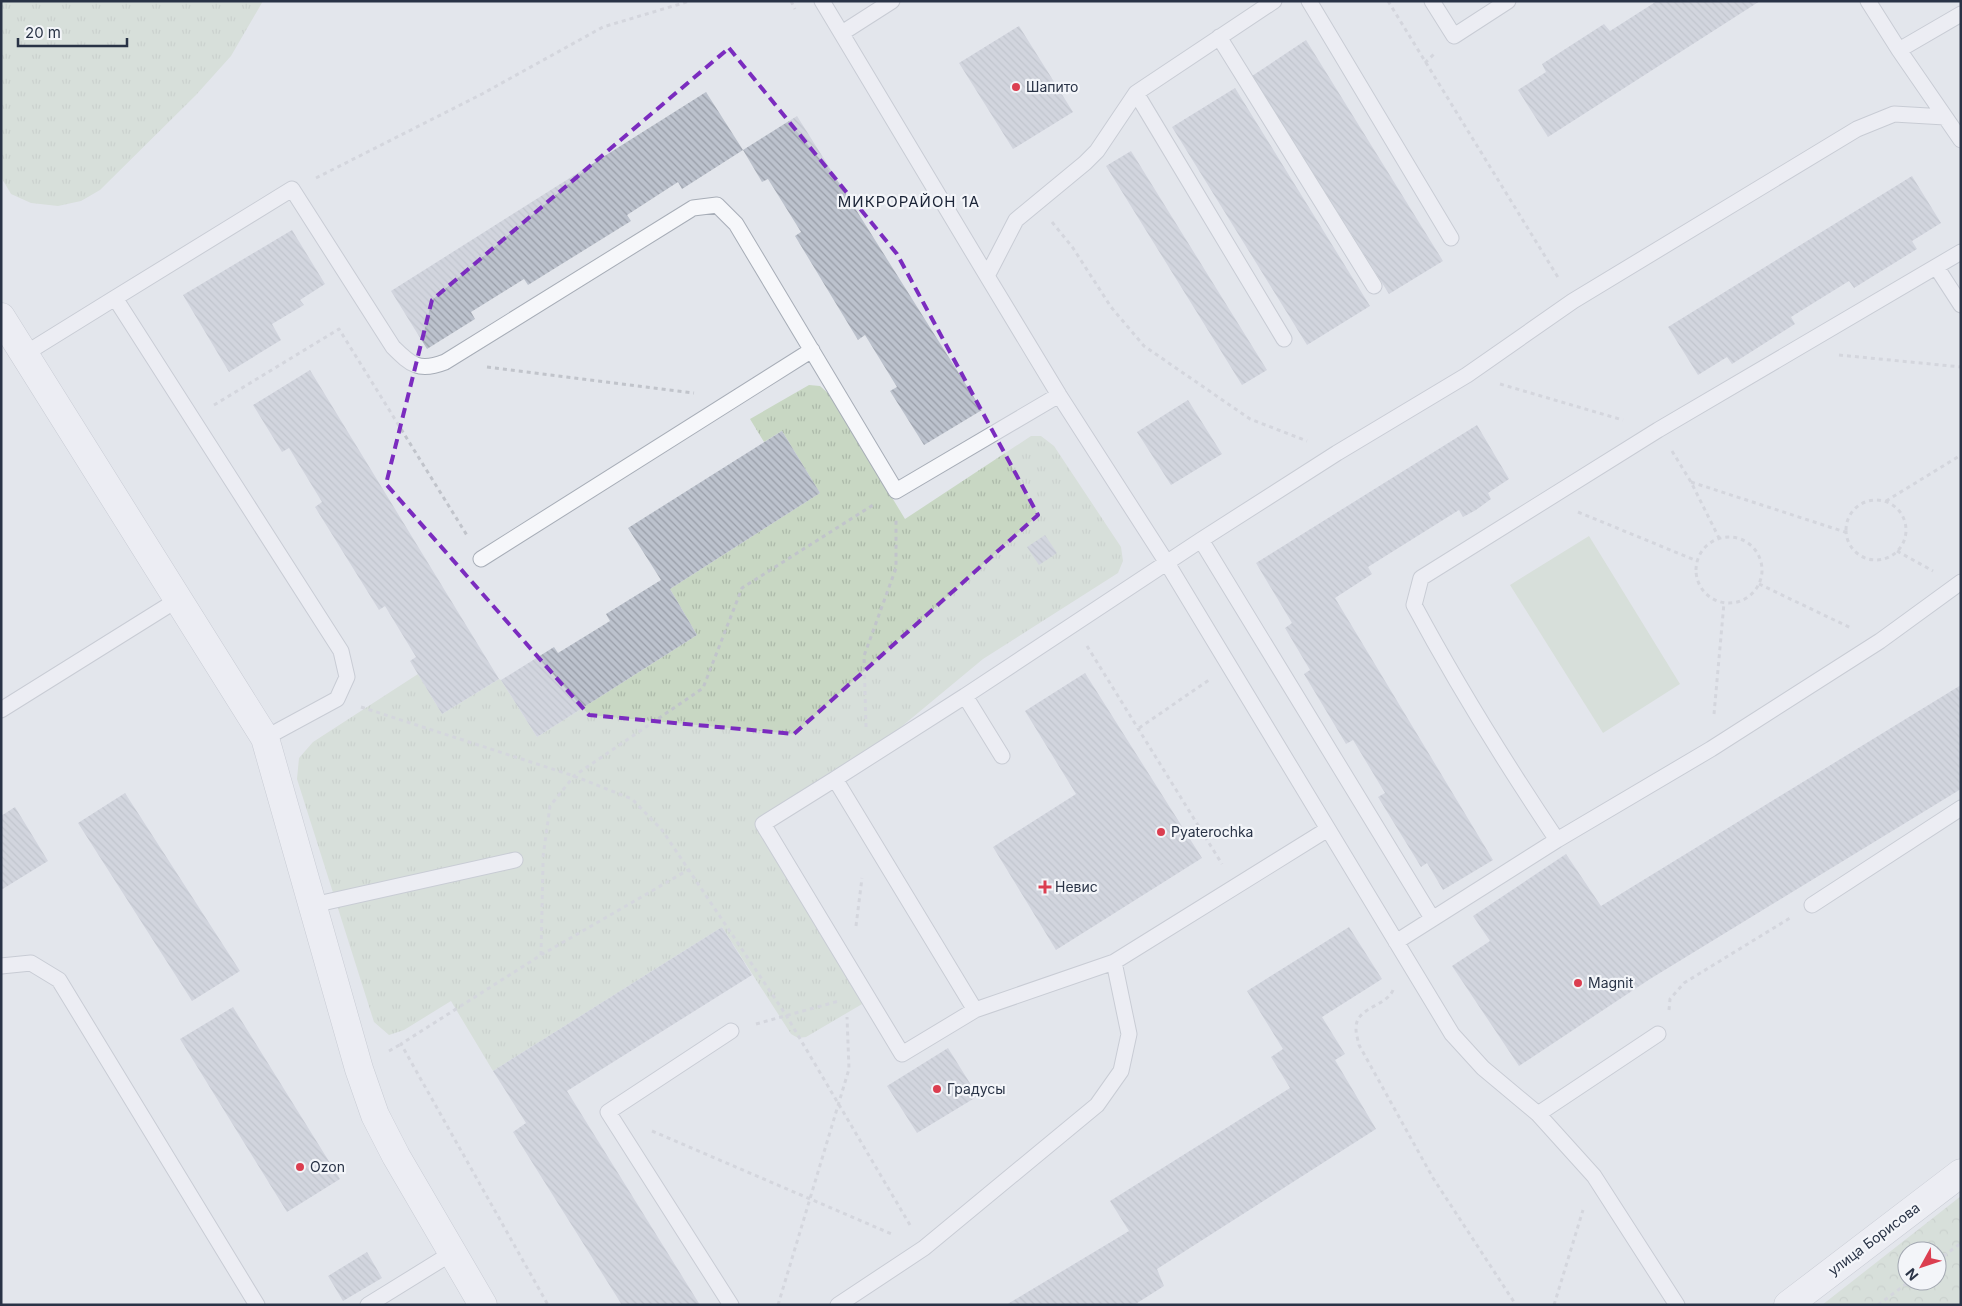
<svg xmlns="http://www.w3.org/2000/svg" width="1962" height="1306" viewBox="0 0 1962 1306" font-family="Inter,sans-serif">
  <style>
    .grass { fill: url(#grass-tufts) }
    .forest { fill: url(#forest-crowns); fill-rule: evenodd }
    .garden { fill: #c8d7c3 }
    .building { fill: url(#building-back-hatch) }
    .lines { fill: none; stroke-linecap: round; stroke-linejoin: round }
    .service-casing { stroke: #a7adb7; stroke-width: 17 }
    .minor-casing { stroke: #a7adb7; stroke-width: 29 }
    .tertiary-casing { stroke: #a7adb7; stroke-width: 29 }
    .path { stroke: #c1c4cb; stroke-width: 3; stroke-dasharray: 4 4; stroke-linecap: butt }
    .service { stroke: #f6f7fa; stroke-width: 15 }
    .minor { stroke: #f6f7fa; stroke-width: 28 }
    .tertiary { stroke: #f6f7fa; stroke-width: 28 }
    .marked { fill: none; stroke: #7b2cbf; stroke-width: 4; stroke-dasharray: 10 6; stroke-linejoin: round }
    .poi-dot { fill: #db3e50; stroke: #f3f5f9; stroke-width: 2 }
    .labels { text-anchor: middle; stroke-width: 4.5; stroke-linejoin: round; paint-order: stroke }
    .poi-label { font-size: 14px; fill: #293346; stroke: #f3f5f9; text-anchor: start }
    .street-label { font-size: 14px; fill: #293346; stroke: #f3f5f9 }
    .neighbourhood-label { font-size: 15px; letter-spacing: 1px; fill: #1b2437; stroke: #f3f5f9 }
  </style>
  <defs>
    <pattern id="grass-tufts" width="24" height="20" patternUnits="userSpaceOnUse" patternTransform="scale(1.25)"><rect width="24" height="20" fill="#c8d7c3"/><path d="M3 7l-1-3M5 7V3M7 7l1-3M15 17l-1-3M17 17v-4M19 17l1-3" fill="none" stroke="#acb9a9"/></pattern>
    <pattern id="forest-crowns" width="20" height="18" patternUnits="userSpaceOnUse" patternTransform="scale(1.25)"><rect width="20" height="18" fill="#c8d7c3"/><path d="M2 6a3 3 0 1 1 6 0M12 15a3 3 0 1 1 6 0" fill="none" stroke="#acb9a9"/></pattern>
    <pattern id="building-back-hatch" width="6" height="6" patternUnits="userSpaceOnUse" patternTransform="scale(1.25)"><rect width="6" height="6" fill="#bcc2cd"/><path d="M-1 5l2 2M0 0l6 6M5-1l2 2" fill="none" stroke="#999ea8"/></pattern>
  </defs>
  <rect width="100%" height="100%" fill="#e3e6ec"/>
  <path class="grass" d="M1,1h262l-32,55 -35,39 -96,95 -19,11 -23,5 -27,-3 -20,-9 -10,-17z
    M809,385l11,1 10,9 75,124 126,-83h10l13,10 67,101 2,14 -5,12 -135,86 -88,73 -132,92 106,176 -63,37 -8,1 -7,-4 -69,-107 -229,144 -42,-70 -47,29 -15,5 -15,-13 -77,-243 2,-21 14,-16 105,-68 24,40 57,-35 2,1 36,57 160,-102 -27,-46 150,-96 -38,-62 -18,11 -14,-23z"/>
  <path class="forest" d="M1961,1196v109h-139zM1907,1251h30v30h-30z"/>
  <path class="garden" d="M1589,536l91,148 -77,49 -93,-148z"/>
  <path class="building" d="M1657,1h103l-212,136 -30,-47 28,-18 -4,-8 62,-40 6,7z
    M1019,26l54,86 -60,37 -54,-86z
    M1306,40l137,221 -54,33 -137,-218z
    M1235,88l135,218 -63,39 -135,-218z
    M706,92l37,58 -61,39 -4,-7 -51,33 4,6 -103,64 -4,-6 -53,33 4,7 -48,30 -36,-58z
    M797,116l185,294 -58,35 -34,-54 7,-4 -32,-52 -7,5 -63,-104 6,-4 -33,-53 -6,3 -19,-32z
    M1131,151l136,219 -25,15 -136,-219z
    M1912,176l29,47 -29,18 5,8 -63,39 -5,-7 -58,36 4,7 -63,40 -5,-7 -29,18 -30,-48z
    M292,230l33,54 -25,16 4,5 -32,19 9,16 -52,32 -46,-77z
    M310,370l189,309 -57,35 -32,-53 6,-4 -31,-51 -6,4 -64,-103 7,-5 -33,-54 -7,4 -29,-47z
    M1188,400l34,54 -51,31 -34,-53z
    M1477,425l32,54 -21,14 3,6 -15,11 -13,7 -4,-7 -91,57 4,7 -37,24 158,262 -50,30 -16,-27 -6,4 -43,-70 7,-4 -32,-53 -7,4 -42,-70 6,-4 -25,-42 7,-5 -36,-60z
    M782,431l38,62 -150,96 27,46 -160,102 -36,-57 53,-33 4,6 52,-32 -4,-7 55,-34 -33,-52z
    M1045,535l12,18 -18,12 -12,-18z
    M1085,673l117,185 -146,92 -63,-103 83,-53 -51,-83z
    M1961,685v104l-311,190 -131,87 -67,-100 38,-25 -17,-25 93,-62 35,52z
    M125,793l115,178 -48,30 -114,-178z
    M15,807l33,54 -47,29v-74z
    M722,927l30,48 -185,116 133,214h-78l-109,-173 13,-9 -33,-52z
    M1349,927l33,52 -60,38 23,37 -10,6 41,69 -219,140 7,17 -30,19h-128l123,-74 -19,-30 180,-113 -19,-31 12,-8 -36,-58z
    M233,1007l107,172 -53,33 -107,-173z
    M948,1048l30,48 -61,37 -30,-47z
    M367,1252l15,26 -39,23 -15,-25z"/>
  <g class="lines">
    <g class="service-casing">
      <path id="service" d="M822,1l165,275 72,119 108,168 285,471 31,34 55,46 56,62 83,129
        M1309,1l142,237
        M1432,1l22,35 54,-35
        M1868,1l31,49 62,90
        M842,33l50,-32
        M1219,37l155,249
        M1899,50l62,-36
        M1136,93l148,246
        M1937,268l24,37
        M987,276l29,-56 69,-57 12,-12 39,-58 138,-92
        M23,355l92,-57
        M1201,540l231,378
        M481,559l331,-209
        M965,696l-130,83 140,231 139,-48 214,-133
        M1,710l176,-110
        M265,738l72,-39 10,-22 -6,-26 -226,-353 177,-109 101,158c18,18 26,25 52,15l248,-154 24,-3 19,19 160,267 163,-96
        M1002,756l-37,-60 236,-156 136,-87 130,-78 106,-74 284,-172 37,-15 51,3
        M835,779l-72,45 139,230 73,-44
        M1557,840c-51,-76 -100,-155 -143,-235l7,-27 237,-148 303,-178
        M313,905l202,-45
        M1812,905l149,-97
        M1396,942l161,-102 154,-91 169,-108 81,-59
        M1,966l30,-3 28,17 198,325
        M1538,1114l120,-80
        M368,1305l84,-52
        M731,1305l-123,-193 123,-81
        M838,1305l86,-57 173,-143 24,-34 8,-37 -15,-72"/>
    </g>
    <g class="minor-casing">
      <path id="minor" d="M1,317l264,421 94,331 16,46 21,41 87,149"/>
    </g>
    <g class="tertiary-casing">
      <path id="tertiary" d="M1788,1305l173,-132"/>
    </g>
    <path class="path" d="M791,1l4,8
      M1388,1l171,278
      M1425,63l10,-10
      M316,178l166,-84 121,-67 87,-26
      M1052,222l21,26 38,59 33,39 106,73 57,22
      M1839,355l122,12
      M487,367l207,26
      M1500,384l123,36
      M214,405l125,-76 129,208
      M1672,451l19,31 28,56
      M1691,482l154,50
      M1846 530a30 30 0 1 1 60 0a30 30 0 1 1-60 0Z
      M1886,501l75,-46
      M1578,512l119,49
      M1696 570a33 33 0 1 1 66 0a33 33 0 1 1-66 0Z
      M1897,551l36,20
      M1759,584l92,44
      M1087,646l135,218
      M361,707l213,69 58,23 30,31 124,185 124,210
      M1714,714l10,-111
      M866,727l-2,-71 32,-88v-51
      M1139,728l70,-48
      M543,857l7,-51 24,-30 129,-88 39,-100 131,-83
      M543,863l-2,92 -140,89 147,261
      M856,926l6,-48
      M541,955l147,-85
      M1393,990c-7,17 -38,17 -37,39 0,5 2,11 3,16l74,133 83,127
      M1669,1010l1,-11 14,-16 106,-65
      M756,1024l83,-23
      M389,1051l12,-7
      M652,1131l242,104
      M1937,1261l24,-18
      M778,1305l71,-236 -2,-52
      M1554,1305l29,-95
      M1878,1305l32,-24"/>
    <use href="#service" class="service"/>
    <use href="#minor" class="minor"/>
    <use href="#tertiary" class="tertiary"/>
  </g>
  <path d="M0 0H1962V1306H0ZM729,48l168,206 141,261 -244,219 -205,-19 -203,-231 46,-184z" fill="#e3e6ec" fill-opacity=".55" fill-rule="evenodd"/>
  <path class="marked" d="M729,48l168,206 141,261 -244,219 -205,-19 -203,-231 46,-184z"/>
  <g class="poi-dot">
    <circle cx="1016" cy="87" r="5"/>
    <circle cx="1161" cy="832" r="5"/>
    <path d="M1042.5 879.5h5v5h5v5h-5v5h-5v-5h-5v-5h5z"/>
    <circle cx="1578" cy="983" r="5"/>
    <circle cx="937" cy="1089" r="5"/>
    <circle cx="300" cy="1167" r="5"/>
  </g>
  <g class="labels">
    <g class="poi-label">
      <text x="1026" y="92">Шапито</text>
      <text x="1171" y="837">Pyaterochka</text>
      <text x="1055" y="892">Невис</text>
      <text x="1588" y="988">Magnit</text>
      <text x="947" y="1094">Градусы</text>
      <text x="310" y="1172">Ozon</text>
    </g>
    <g class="street-label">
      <text transform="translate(1874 1239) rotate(-37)" y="5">улица Борисова</text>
    </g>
    <g class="neighbourhood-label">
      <text x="909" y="207">МИКРОРАЙОН 1А</text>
    </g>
  </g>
  <rect width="1962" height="1306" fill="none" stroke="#293346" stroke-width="5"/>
  <g transform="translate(1922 1266) rotate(230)"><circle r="24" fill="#f3f5f9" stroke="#a2a7b1"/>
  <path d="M0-4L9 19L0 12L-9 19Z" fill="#db3e50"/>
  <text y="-8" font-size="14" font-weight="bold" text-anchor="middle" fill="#293346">N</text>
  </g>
  <path d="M18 38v8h109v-8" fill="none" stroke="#293346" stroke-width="2.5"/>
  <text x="25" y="38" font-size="15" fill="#293346" stroke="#f3f5f9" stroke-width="4" paint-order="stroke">20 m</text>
</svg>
